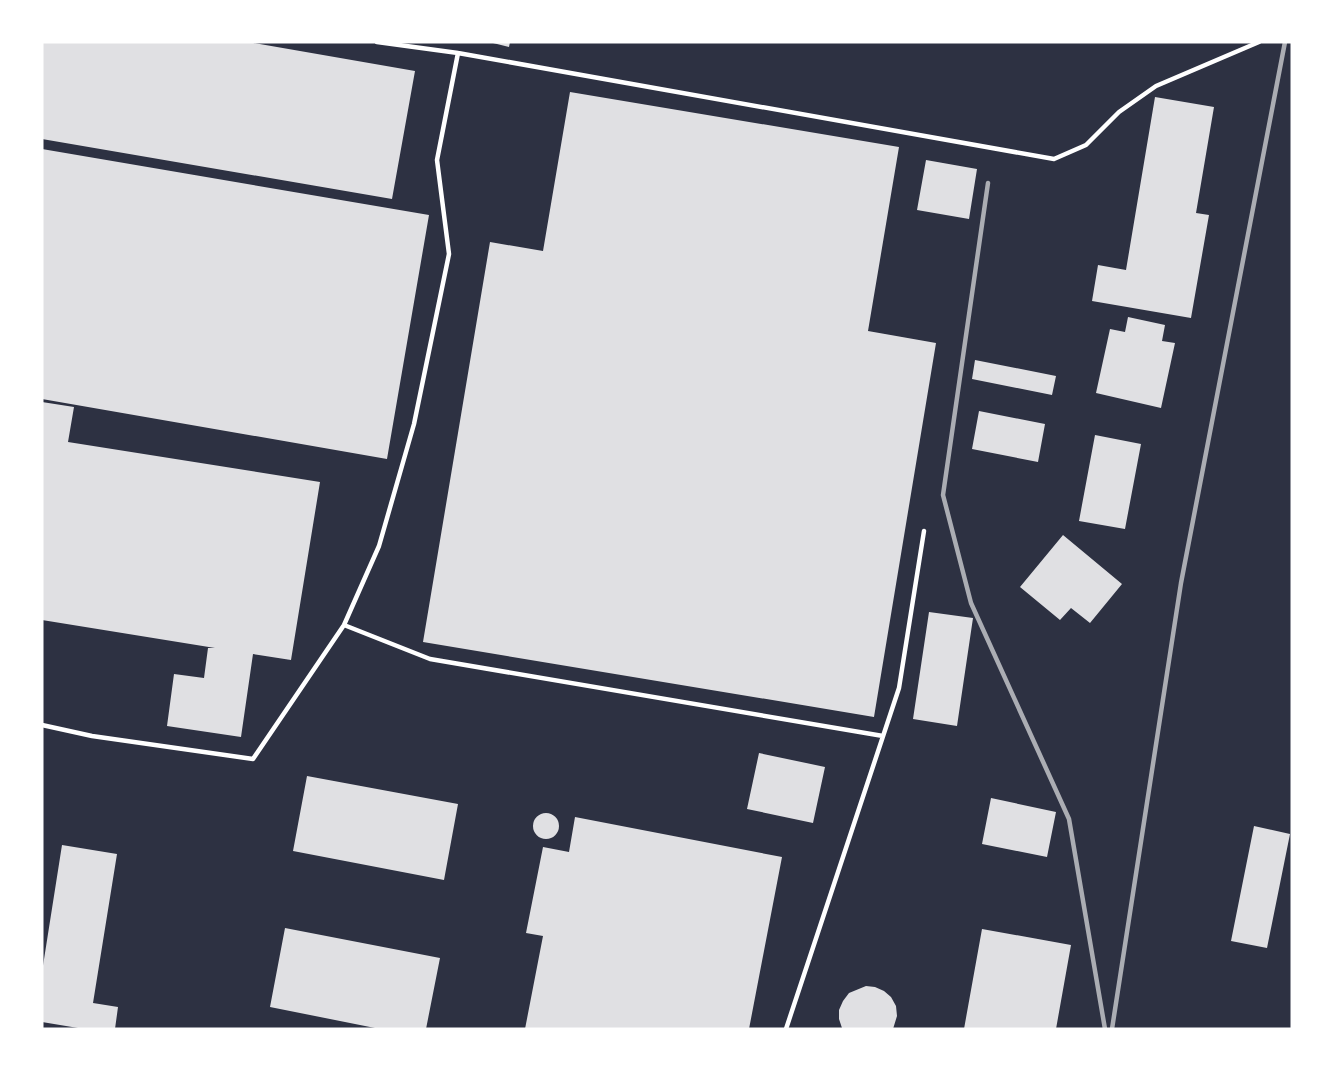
<svg xmlns="http://www.w3.org/2000/svg" width="1334" height="1071" viewBox="0 0 1334 1071" font-family="'Noto Sans',sans-serif">
  <style>
    .building { fill: #e0e0e3 }
    .lines { fill: none; stroke-linecap: round; stroke-linejoin: round }
    .service { stroke: #fff; stroke-width: 4.5 }
    .rail { stroke: #abadb3; stroke-width: 4.5 }
  </style>
  <rect width="100%" height="100%" fill="#2d3142"/>
  <path class="building" d="M42,42h206l167,29 -23,128 -350,-60z
    M489,42h21l-1,5z
    M570,92l329,55 -31,184 68,12 -62,374 -451,-75 67,-400 53,9z
    M1155,97l59,10 -18,106 13,2 -18,103 -99,-17 6,-36 28,5z
    M42,149l387,66 -42,244 -345,-60z
    M926,160l51,9 -8,50 -52,-9z
    M1128,317l37,8 -3,16 13,2 -14,65 -65,-15 14,-64 15,3z
    M975,360l81,16 -4,19 -80,-16z
    M42,402l32,5 -6,35 252,40 -29,178 -38,-6 -12,83 -74,-11 7,-52 30,4 4,-30h7l-173,-28z
    M979,411l66,13 -7,38 -66,-13z
    M1095,435l46,9 -16,85 -46,-8z
    M1063,535l59,49 -32,39 -19,-15 -11,12 -40,-33z
    M929,612l44,6 -16,108 -44,-7z
    M759,753l66,14 -12,56 -66,-14z
    M307,776l151,28 -14,76 -151,-29z
    M991,798l65,14 -9,45 -65,-13z
    M533 826a13 13 0 1 1 26 0a13 13 0 1 1-26 0Z
    M575,817l207,40 -33,172h-224l18,-93 -17,-3 17,-86 26,5z
    M1254,826l36,8 -23,114 -36,-7z
    M62,845l55,9 -24,149 25,4 -3,22h-31l-42,-7v-50z
    M285,928l155,30 -14,71h-46l-110,-22z
    M982,929l89,16 -15,84h-92z
    M866,986l9,1 9,4 7,6 5,9 1,10 -4,13 -51,-1 -3,-9v-9l4,-9 6,-8z"/>
  <g class="lines">
    <path class="service" d="M458,53l596,106 32,-14 33,-33 37,-26 103,-44
      M344,625l86,34 453,77
      M42,725l50,11 161,23 91,-134 35,-79 35,-122 35,-170 -12,-94 21,-107 -81,-11
      M786,1029l113,-341 25,-157"/>
    <path class="rail" d="M988,183l-45,312 28,108 98,216 36,210
      M1112,1029l69,-446 104,-541"/>
  </g>
  <rect width="1334" height="1071" fill="none" stroke="#ffffff" stroke-width="87"/>
</svg>
